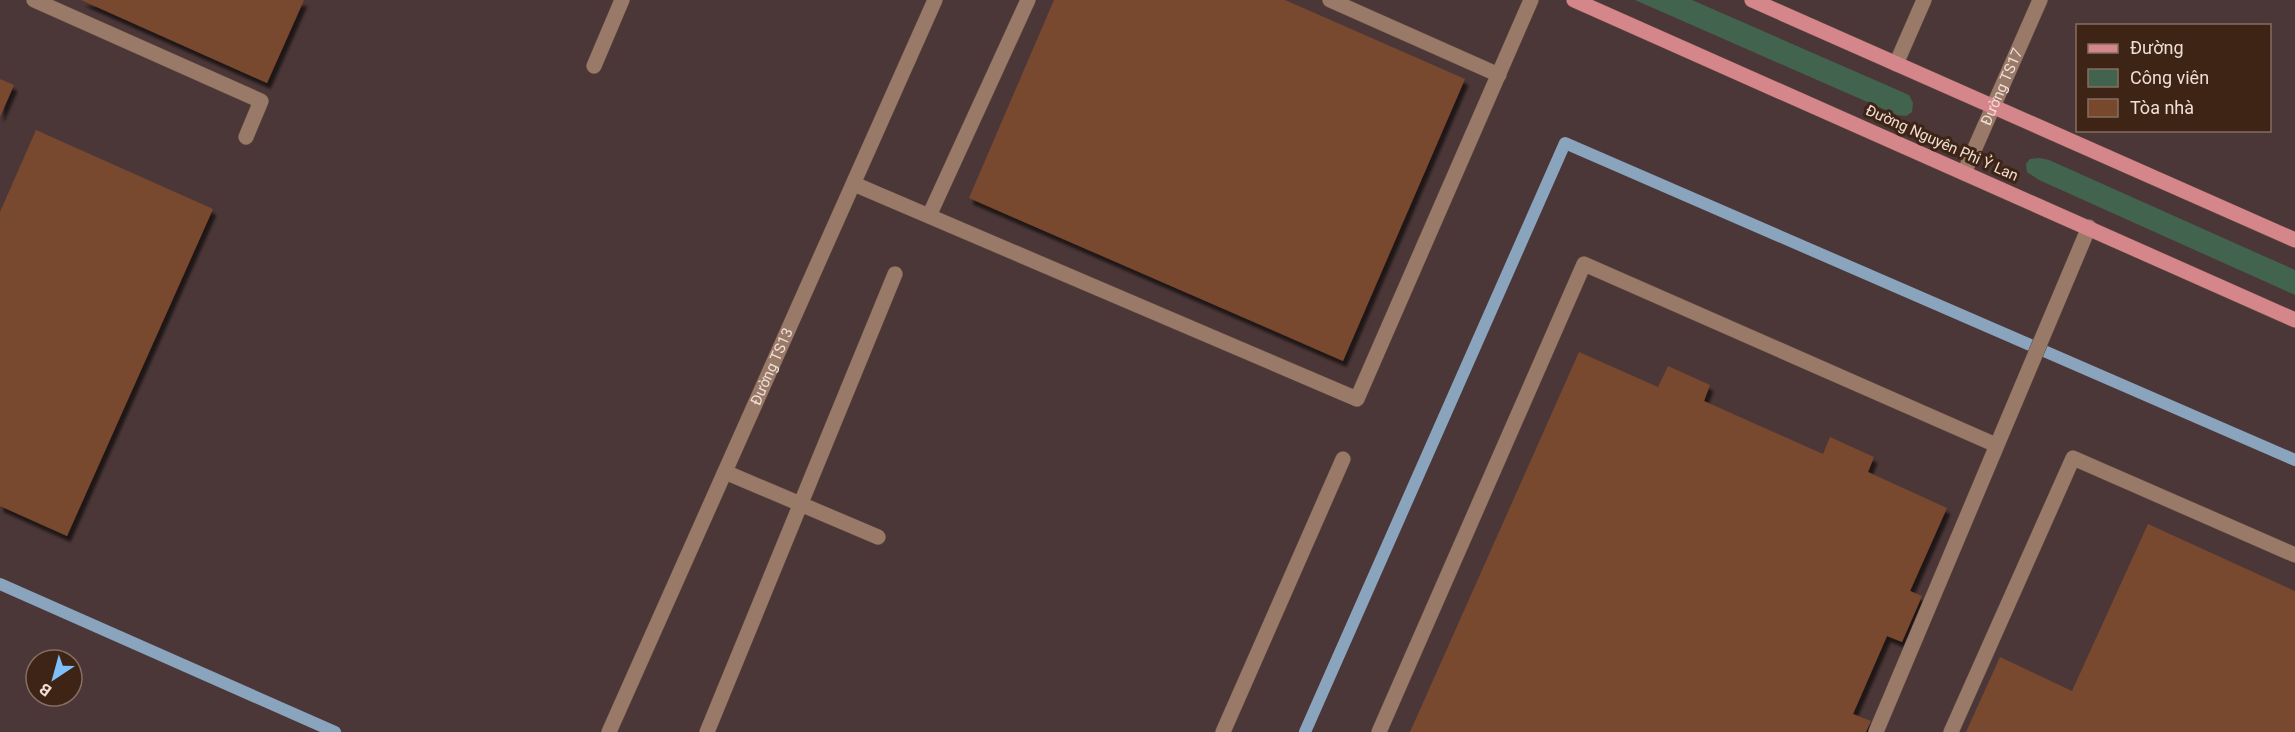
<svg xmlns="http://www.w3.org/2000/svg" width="2295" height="732" viewBox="0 0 2295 732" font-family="Roboto,sans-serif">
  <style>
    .industrial { fill: #4c3738; fill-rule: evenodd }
    .green { fill: #42644e }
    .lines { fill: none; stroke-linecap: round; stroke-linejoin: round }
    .stream { stroke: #89a4bc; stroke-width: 12 }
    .building { fill: #78482d; filter: url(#shadow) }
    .service-casing { stroke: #614a3d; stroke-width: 16 }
    .minor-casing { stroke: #614a3d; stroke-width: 16 }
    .primary-casing { stroke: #614a3d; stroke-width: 16 }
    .service { stroke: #997968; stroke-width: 15 }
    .minor { stroke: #997968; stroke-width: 15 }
    .primary { stroke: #d5868b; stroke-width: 15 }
    .labels { text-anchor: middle; stroke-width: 6; stroke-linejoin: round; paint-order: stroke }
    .street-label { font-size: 15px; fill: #f0ded5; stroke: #3e2415 }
  </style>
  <defs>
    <filter id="shadow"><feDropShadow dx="3.5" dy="6" stdDeviation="1.5" flood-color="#0009"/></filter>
  </defs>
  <rect width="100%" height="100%" fill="#492e1f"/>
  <path class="industrial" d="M0,0h2295v732h-2295zM2078,26h192v104h-192zM36,660h36v36h-36z"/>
  <path class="green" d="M1635,0h57l217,95 4,8 -1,9 -6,4 -9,-1z
    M2040,158l9,2 246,110v25l-256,-115 -12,-8 -1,-8 4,-5z"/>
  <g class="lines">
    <path class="stream" d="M0,584l335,148
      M1305,732l260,-589 730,317"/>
  </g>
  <path class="building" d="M81,0h223l-37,83z
    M1054,0h231l180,79 -122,282 -374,-163z
    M0,79l14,6 -14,32z
    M36,130l177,79 -146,327 -67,-30v-294z
    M1579,352l79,35 10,-21 42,19 -6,16 119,53 7,-17 44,20 -6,15 79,36 -37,83 12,5 -20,46 -15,-6 -34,78 18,7 -5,11h-456z
    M2148,524l147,67v141h-329l34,-75 72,34z"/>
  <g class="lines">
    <g class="service-casing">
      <path id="service" d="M34,0l227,101 -15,36
        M1330,0l169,75
        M1896,64l28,-64
        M594,66l28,-66
        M854,184l503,215 174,-399
        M929,216l99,-216
        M725,472l153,65
        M707,732l188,-458
        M1223,732l120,-273
        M1379,732l205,-468 412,181
        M1876,732l213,-505
        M1951,732l122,-274 222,97"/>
    </g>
    <g class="minor-casing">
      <g id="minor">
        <path id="s1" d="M1964,173l76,-173"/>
        <path id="s2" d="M609,732l326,-732"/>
      </g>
    </g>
    <g class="primary-casing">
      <path id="primary" d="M1574,0l721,320
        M1752,0l543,240"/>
    </g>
    <use href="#service" class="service"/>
    <use href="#minor" class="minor"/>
    <use href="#primary" class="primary"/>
  </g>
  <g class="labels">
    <g class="street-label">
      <text dy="5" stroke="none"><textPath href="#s1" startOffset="94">Đường TS17</textPath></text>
      <text transform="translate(1942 143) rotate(24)" y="5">Đường Nguyên Phi Ỷ Lan</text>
      <text dy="5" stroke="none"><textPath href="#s2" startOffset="400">Đường TS13</textPath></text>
    </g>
  </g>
  <rect x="2076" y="24" width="195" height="108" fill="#3e2415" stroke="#856e62" stroke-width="1.5"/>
  <rect x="2088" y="44" width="30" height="9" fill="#d5868b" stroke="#856e62" stroke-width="1.5"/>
  <text x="2130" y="54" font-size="18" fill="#f0ded5">Đường</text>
  <rect x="2088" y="69" width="30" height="18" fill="#42644e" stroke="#856e62" stroke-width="1.5"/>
  <text x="2130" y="84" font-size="18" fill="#f0ded5">Công viên</text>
  <rect x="2088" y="99" width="30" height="18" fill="#78482d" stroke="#856e62" stroke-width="1.5"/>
  <text x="2130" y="114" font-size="18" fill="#f0ded5">Tòa nhà</text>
  <g transform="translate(54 678) rotate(216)"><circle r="28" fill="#3e2415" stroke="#856e62" stroke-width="1.5"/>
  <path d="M0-4.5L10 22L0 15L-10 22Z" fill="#7ebef9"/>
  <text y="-9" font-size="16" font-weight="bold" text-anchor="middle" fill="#f0ded5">B</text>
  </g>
</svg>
